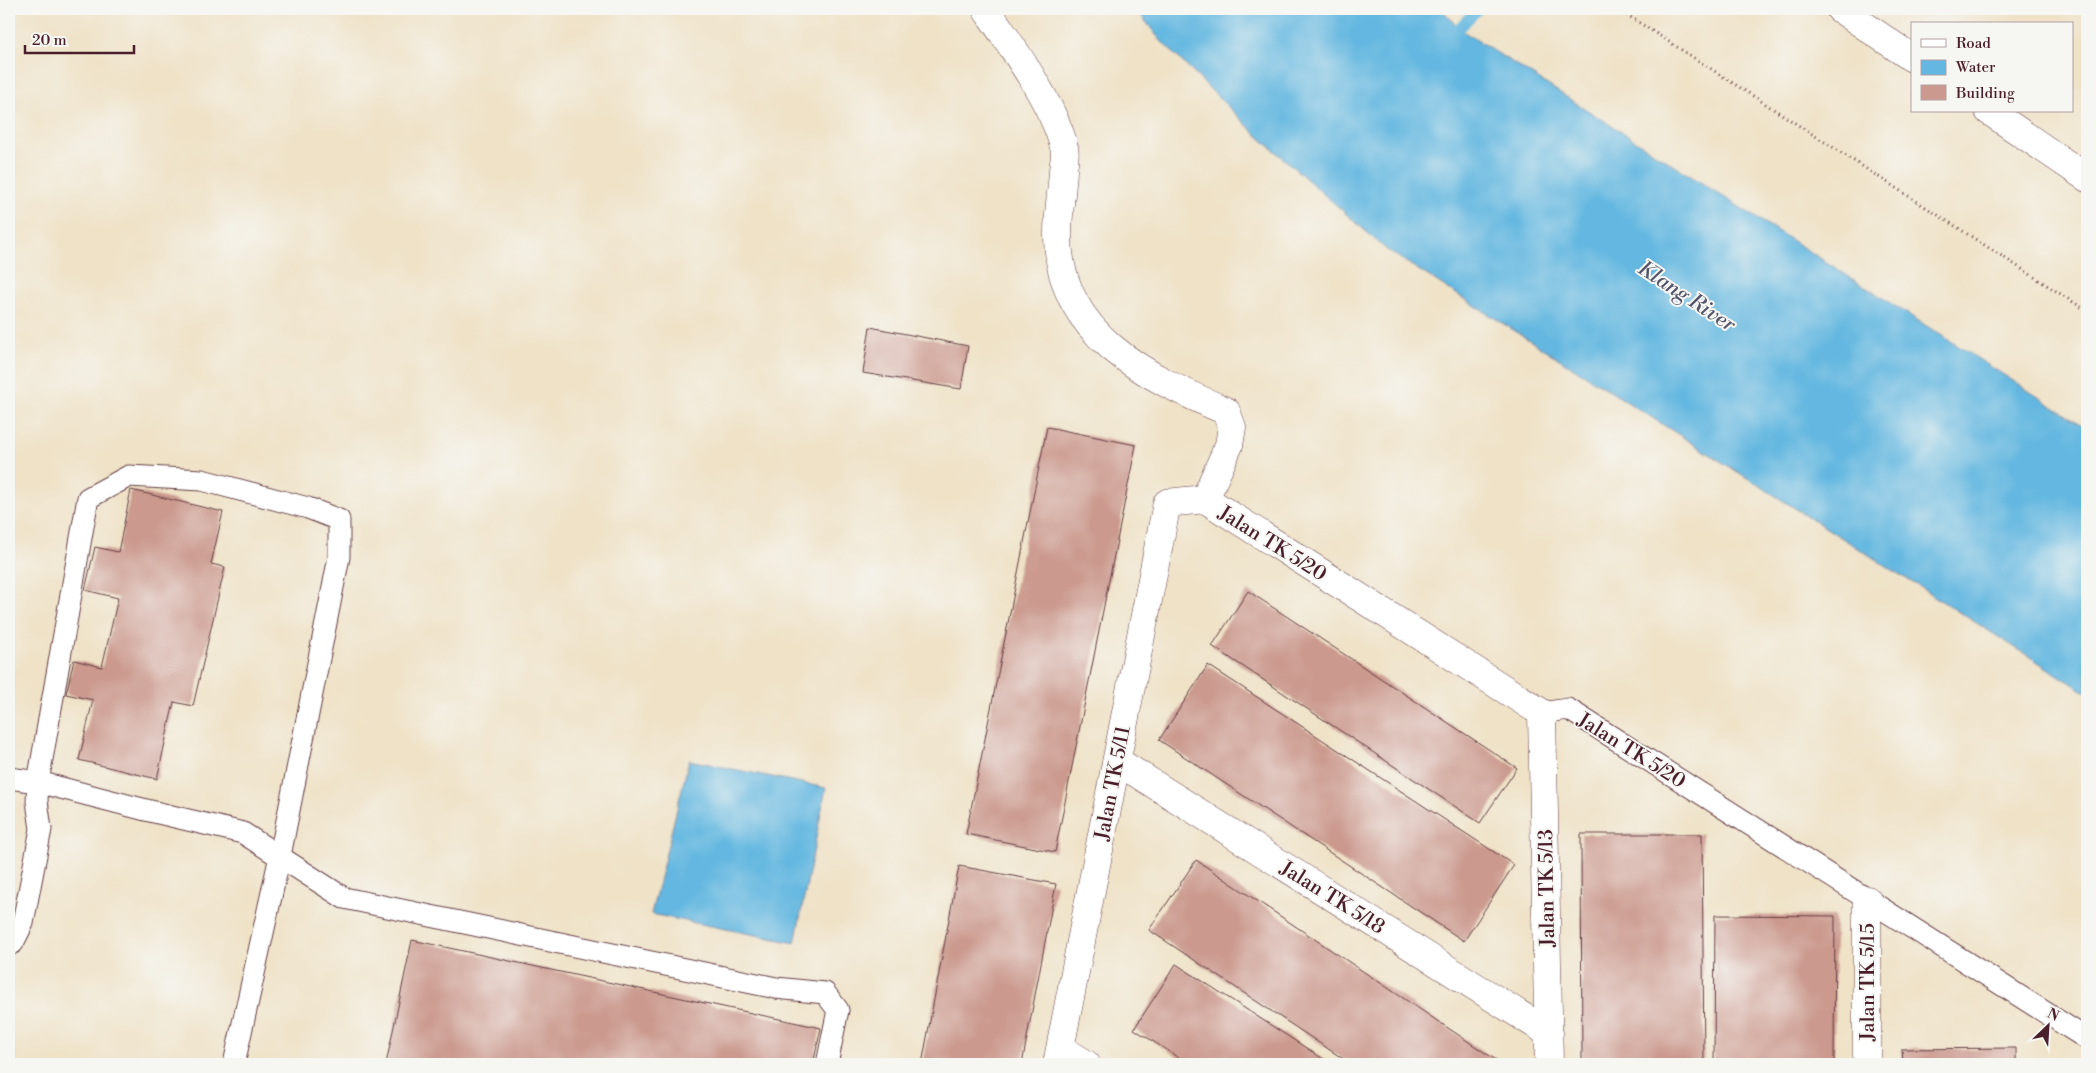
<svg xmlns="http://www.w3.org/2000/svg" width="2096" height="1073" viewBox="0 0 2096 1073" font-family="'Libre Bodoni',serif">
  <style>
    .water { fill: #64b7e0; stroke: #576b86 }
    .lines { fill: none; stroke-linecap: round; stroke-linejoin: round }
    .stream { stroke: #64b7e0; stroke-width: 11 }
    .building { fill: #cb998d }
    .lane-casing { stroke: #633c42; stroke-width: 23 }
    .street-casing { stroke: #633c42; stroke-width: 29 }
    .path { stroke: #633c42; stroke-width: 3; stroke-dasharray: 1 4; stroke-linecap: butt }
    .lane { stroke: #fff; stroke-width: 21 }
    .street { stroke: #fff; stroke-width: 28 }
    .labels { text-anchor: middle; stroke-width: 4; stroke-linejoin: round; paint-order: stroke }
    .street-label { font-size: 20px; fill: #4a1f2b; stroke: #f6f6f2 }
    .water-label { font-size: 21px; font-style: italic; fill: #53546a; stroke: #f6f6f2 }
  </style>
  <rect width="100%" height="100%" fill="#f6f6f2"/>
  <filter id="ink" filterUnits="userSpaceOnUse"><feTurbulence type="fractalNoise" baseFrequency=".02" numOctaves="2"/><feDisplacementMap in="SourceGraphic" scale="10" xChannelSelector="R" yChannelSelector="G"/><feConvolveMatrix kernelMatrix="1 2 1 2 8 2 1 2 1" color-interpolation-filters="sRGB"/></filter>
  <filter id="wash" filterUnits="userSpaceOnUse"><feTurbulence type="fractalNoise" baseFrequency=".0096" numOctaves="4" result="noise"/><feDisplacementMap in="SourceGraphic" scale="20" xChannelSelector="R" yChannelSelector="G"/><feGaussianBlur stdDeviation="1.12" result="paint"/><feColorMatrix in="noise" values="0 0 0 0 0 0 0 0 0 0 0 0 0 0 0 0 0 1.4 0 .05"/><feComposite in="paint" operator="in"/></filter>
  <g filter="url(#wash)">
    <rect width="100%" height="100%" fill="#efe2c7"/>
    <path class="water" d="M1136,9h306l16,19 629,400v265l-700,-443 -129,-114 -97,-95z
      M689,760l137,28 -31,155 -144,-29z"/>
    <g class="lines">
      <path class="stream" d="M1448,39l30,-30"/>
    </g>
    <g id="blocks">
      <path class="building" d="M870,327l98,19 -7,43 -98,-16z
        M1047,427l89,18 -81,407 -89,-18z
        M131,490l92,22 -12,52 14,3 -32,139 -19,-4 -17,77 -78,-19 14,-60 -27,-6 8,-34 28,7 16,-69 -33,-8 10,-43 23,5z
        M1248,591l269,177 -37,55 -268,-177z
        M1208,665l306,200 -50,76 -305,-201z
        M1581,834h121l2,230h-122z
        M1196,860l303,202 -2,2h-146l-202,-134z
        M959,866l97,18 -34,180h-100z
        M1715,915l120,1 -1,148h-120z
        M412,940l409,88 -8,36h-427z
        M1176,964l155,100h-143l-54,-35z
        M2016,1048v16h-113l-1,-15z"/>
    </g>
  </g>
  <g filter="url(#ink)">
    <use href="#blocks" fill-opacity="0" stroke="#633c42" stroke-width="1"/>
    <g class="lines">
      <g class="lane-casing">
        <path id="lane" d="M1542,713l26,-4 519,330
          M9,778l29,4 -1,19 4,28 -18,94 -10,20 -4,2
          M234,1064l46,-208 59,-299v-37l-31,-12 -106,-28 -73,-4 -41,22 -50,284 108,28 97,23 101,65 432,90 49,5 13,17 -11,54"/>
      </g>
      <g class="street-casing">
        <path id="street" d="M986,9c25,36 68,96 78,138 2,7 0,16 -1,23 -1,21 -5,43 -5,64 -1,101 89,143 168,177l6,16 -3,18 -24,54
          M1840,9l72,49
          M1989,111l98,67
          M1117,761l432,272
          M1060,1048l26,16
          M1057,1064l110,-561 38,-4 337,214 7,351
          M1867,1064v-164"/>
      </g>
      <path class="path" d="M1618,9l469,302"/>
      <use href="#lane" class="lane"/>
      <use href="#street" class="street"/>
    </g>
  </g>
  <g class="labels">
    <g class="street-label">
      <text transform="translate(1273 543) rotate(32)" y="7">Jalan TK 5/20</text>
      <text transform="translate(1632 750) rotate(32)" y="7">Jalan TK 5/20</text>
      <text transform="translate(1112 783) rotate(-79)" y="7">Jalan TK 5/11</text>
      <text transform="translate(1546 888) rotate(-91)" y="7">Jalan TK 5/13</text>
      <text transform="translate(1333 897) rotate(32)" y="7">Jalan TK 5/18</text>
      <text transform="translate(1867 982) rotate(-90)" y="7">Jalan TK 5/15</text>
    </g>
    <g class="water-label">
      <text transform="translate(1687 296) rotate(33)" y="7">Klang River</text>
    </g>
  </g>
  <rect width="2096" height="1073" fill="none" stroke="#f6f6f2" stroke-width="30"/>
  <rect x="1911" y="22" width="162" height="90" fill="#f6f6f2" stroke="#b1a0a2"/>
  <rect x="1921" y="39" width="25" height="8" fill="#ffffff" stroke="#b1a0a2"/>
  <text x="1956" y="48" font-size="15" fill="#4a1f2b">Road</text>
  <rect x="1921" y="60" width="25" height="15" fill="#64b7e0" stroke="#b1a0a2"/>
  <text x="1956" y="72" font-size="15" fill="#4a1f2b">Water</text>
  <rect x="1921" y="85" width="25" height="15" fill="#cb998d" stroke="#b1a0a2"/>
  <text x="1956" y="98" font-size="15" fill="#4a1f2b">Building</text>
  <g transform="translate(2048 1026) rotate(25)" stroke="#f6f6f2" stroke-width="4" paint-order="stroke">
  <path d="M0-4L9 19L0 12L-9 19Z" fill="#4a1f2b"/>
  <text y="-8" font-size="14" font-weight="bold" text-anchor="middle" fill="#4a1f2b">N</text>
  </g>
  <path d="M25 45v8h109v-8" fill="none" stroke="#4a1f2b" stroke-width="2.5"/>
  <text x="32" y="45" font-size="15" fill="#4a1f2b" stroke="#f6f6f2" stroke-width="4" paint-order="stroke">20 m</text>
</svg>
